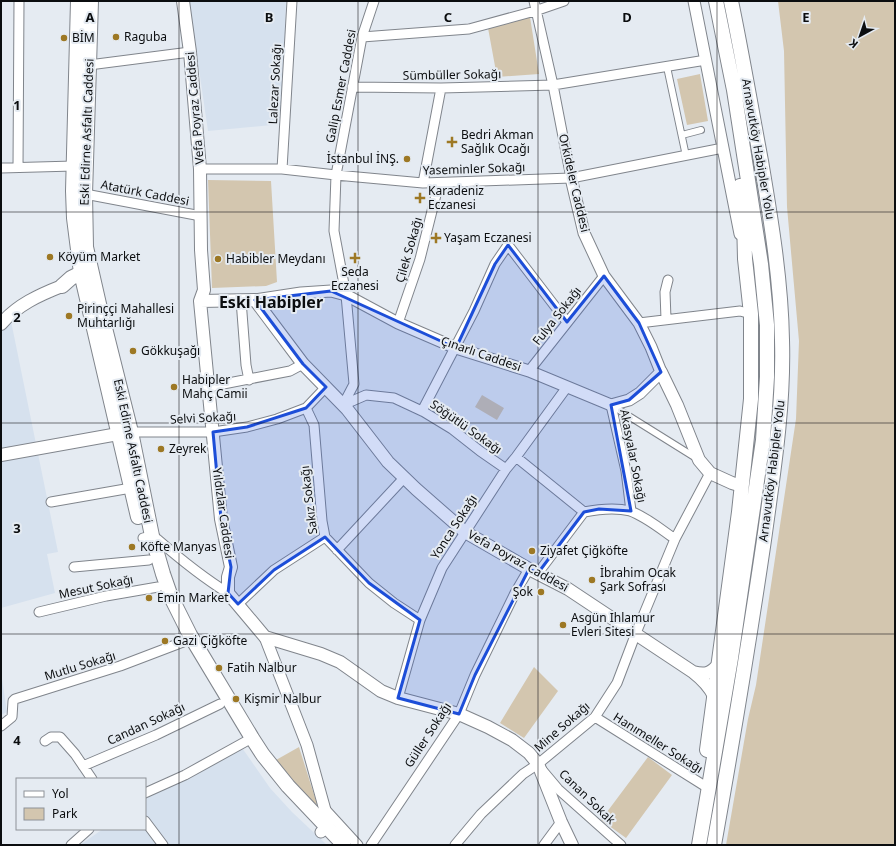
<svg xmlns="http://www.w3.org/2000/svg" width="896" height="846" viewBox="0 0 896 846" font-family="'Noto Sans',sans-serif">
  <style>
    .built { fill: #d6e1ee }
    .green { fill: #d3c6af }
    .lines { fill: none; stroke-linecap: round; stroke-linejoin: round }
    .pedestrian-casing { stroke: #80858c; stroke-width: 8 }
    .minor-casing { stroke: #80858c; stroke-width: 11 }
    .tertiary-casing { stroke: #80858c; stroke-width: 13 }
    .secondary-casing { stroke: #80858c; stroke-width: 14 }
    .primary-casing { stroke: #80858c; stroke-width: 16 }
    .trunk-casing { stroke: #80858c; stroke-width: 16 }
    .pedestrian { stroke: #fff; stroke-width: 6 }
    .minor { stroke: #fff; stroke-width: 9 }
    .tertiary { stroke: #fff; stroke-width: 11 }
    .secondary { stroke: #fff; stroke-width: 12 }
    .primary { stroke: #fff; stroke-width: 14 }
    .trunk { stroke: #fff; stroke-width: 14 }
    .marked { fill: #1d4ed8; fill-opacity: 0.2; stroke: #1d4ed8; stroke-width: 3; stroke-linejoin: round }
    .grid { fill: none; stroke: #0b0d0f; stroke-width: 1; stroke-opacity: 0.55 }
    .poi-dot { fill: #9d7824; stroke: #e5ebf2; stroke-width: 1.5 }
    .labels { text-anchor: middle; stroke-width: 4; stroke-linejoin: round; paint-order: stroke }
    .poi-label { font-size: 12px; fill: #0b0d0f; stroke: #e5ebf2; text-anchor: start }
    .street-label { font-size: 12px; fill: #0b0d0f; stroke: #e5ebf2 }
    .district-label { font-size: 16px; font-weight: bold; fill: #0b0d0f; stroke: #e5ebf2 }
    .grid-label { font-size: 13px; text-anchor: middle; font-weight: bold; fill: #0b0d0f; stroke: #e5ebf2; stroke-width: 4; stroke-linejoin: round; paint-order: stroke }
  </style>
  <rect width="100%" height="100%" fill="#e5ebf2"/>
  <path class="built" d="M189,1h97l-4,123 -74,7z
    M11,321l47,231 -11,2 8,39 -54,15v-285z
    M1,672l6,40 -6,3z
    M238,742l32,46 22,24 35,33h-247l23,-16h42v-30l53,-38z"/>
  <path class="green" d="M778,1h117v844h-169l22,-126 8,-34 40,-266 3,-78 -12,-134 -3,-156z
    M530,17l9,57 -42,3 -9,-49z
    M700,74l8,47 -21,4 -10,-46z
    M208,180l63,1 6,101 -11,4 -54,2z
    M482,395l22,13 -7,12 -22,-13z
    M534,667l24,24 -34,47 -24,-15z
    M299,747l18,57 -3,3 -38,-47z
    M648,757l24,18 -46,63 -25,-18z"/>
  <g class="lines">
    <g class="pedestrian-casing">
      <path id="pedestrian" d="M667,67l19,89
        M682,135l19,-5
        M611,405l85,53"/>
    </g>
    <g class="minor-casing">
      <path id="minor" d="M534,1l19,84 18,93
        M362,37l107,-8 66,-18 29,-10
        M89,65l101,-13
        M352,87l89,1 112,-3 153,-25
        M18,167l1,-166
        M1,168l73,-2
        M200,169h82l54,6 87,8 148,-5 152,-30
        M282,169l10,-168
        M423,183l18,-95
        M85,194l116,22
        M241,300l5,65 3,15
        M666,319l-1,-27 3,-12
        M398,323l22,-64 19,-76
        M639,323l101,-12 11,3
        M529,371l75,-95
        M208,387l82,-16 13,-7
        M343,405l11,-21 -8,-89 -12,-64 2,-56 26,-138 12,-36
        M343,405l23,-10 28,3 30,14 28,17 28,22 26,18
        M611,405l15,66 5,40
        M306,408l8,17 8,96 3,16 44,46 25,20 26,17
        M422,411l52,-100 21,-47 13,-19 59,77
        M127,432h86l34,-5 30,-8 29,-11 20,-21
        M516,457l68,55
        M51,502l80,-14
        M584,512c15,-3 31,-5 46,-1 15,5 32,19 45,28
        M143,538l9,-2 5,3c23,20 45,38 71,54
        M337,550l67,-72
        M74,567l75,-7
        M538,573l46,-61
        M238,604l36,-34 51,-33
        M39,612l67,-16 52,-9
        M398,698l22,-78 22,-52 64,-99 10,-12 51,-70
        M595,717l113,71
        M1,726l11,-9 1,-16 2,-2 105,-33 63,-24
        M45,741l6,-4h9l15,17 17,25
        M83,766l73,-31 64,-31
        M542,770l16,19 63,56
        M145,793l40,-18 67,-37
        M325,809l33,36
        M145,821l18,24
        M71,845l18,-16
        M371,845l88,-131 16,-39 40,-82 14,-24
        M455,845l26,-31 42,-40 15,-10 57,-47 22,-34 19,-50 39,-94 35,-66
        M544,845l17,-23"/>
    </g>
    <g class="tertiary-casing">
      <path id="tertiary" d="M694,1l46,233
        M255,300l46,-7 30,-2 15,4 52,28 58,25 73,23 82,34 18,-5 11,-7 21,-21 -10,-25 -12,-24 -35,-47 -20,-43 -13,-55
        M265,637l42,108 21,76 -2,7 -5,4"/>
    </g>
    <g class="secondary-casing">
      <path id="secondary" d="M183,1l7,51 10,117 1,81 3,40 -4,11 21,218 10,48 -3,10v16l37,44 56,17 19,8 41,29 17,7 61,16 29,13 24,13 17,13 9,11 23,58 11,23
        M200,301l55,-1 48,64 44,45 41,53 28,27 49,43 64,37 39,20 125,83
        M1,324c16,-19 38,-29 61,-38
        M661,372l16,33 22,55 11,13 22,10 10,3
        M1,455l117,-21
        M714,696c-5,-10 -12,-17 -21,-24 12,3 17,2 25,-7"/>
    </g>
    <g class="primary-casing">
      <path id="primary" d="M78,1l-5,190 1,27 7,55 57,244
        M91,1l-6,193 1,53 13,57 32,128 21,104 11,38 8,23 19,38 62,103 11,17 25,31 56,59
        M62,286l9,-8 10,-5 7,5"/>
    </g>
    <g class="trunk-casing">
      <path id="trunk" d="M707,750l32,-238 12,-113v-85l-6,-55 -1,-41 -4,-32
        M699,845l32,-187 32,-218 4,-63v-52l-6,-61 -27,-174 -18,-89
        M714,845c18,-101 35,-203 50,-305 9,-66 20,-133 18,-200 -1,-60 -11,-120 -21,-179 -10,-53 -19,-107 -30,-160"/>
    </g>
    <use href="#pedestrian" class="pedestrian"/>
    <use href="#minor" class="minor"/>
    <use href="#tertiary" class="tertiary"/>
    <use href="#secondary" class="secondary"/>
    <use href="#primary" class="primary"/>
    <use href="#trunk" class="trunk"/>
  </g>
  <path class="marked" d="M508,245l59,77 37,-46 35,47 22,49 -32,28 -18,5 20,106 -32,-2 -15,3 -46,61 -9,-4 -54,106 -16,39 -61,-16 22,-78 -51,-37 -44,-46 -51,33 -36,34 -10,-11 3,-26 -10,-48 -8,-87 34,-5 59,-19 20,-21 -23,-23 -48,-64 76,-9 125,57 39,-84z"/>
  <path class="grid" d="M179,1v844M358,1v844M538,1v844M717,1v844M1,212h894M1,423h894M1,634h894"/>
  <g class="poi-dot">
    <circle cx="116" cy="37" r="4"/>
    <circle cx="64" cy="38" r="4"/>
    <path d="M450 136h4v4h4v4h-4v4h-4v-4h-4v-4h4z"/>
    <circle cx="407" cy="159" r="4"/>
    <path d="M418 192h4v4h4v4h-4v4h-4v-4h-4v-4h4z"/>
    <path d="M434 232h4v4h4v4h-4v4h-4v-4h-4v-4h4z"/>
    <circle cx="50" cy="257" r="4"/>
    <path d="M353 252h4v4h4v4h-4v4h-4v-4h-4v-4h4z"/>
    <circle cx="218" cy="259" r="4"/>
    <circle cx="69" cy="316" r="4"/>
    <circle cx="133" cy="351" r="4"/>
    <circle cx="174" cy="387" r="4"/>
    <circle cx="161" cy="449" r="4"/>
    <circle cx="132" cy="547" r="4"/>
    <circle cx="532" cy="551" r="4"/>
    <circle cx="592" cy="580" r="4"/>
    <circle cx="541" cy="592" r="4"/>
    <circle cx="149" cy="598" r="4"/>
    <circle cx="563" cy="625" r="4"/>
    <circle cx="165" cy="641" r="4"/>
    <circle cx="219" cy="668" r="4"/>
    <circle cx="236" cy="699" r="4"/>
  </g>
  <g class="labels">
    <g class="poi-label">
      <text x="124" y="41">Raguba</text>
      <text x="72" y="42">BİM</text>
      <text x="461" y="139">Bedri Akman<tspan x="461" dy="14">Sağlık Ocağı</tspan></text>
      <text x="399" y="163" text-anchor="end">İstanbul İNŞ.</text>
      <text x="428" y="195">Karadeniz<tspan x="428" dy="14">Eczanesi</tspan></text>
      <text x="444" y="242">Yaşam Eczanesi</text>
      <text x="58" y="261">Köyüm Market</text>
      <text x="226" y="263">Habibler Meydanı</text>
      <text x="355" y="276" text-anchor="middle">Seda<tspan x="355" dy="14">Eczanesi</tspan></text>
      <text x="77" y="313">Pirinççi Mahallesi<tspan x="77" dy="14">Muhtarlığı</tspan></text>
      <text x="141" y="355">Gökkuşağı</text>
      <text x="182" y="384">Habipler<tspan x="182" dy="14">Mahç Camii</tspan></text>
      <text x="169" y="453">Zeyrek</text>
      <text x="140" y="551">Köfte Manyas</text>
      <text x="540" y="555">Ziyafet Çiğköfte</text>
      <text x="600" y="577">İbrahim Ocak<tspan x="600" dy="14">Şark Sofrası</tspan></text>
      <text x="533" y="596" text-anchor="end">Şok</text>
      <text x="157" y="602">Emin Market</text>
      <text x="571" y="622">Asgün Ihlamur<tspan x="571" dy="14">Evleri Sitesi</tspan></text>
      <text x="173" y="645">Gazi Çiğköfte</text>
      <text x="227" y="672">Fatih Nalbur</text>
      <text x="244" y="703">Kişmir Nalbur</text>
    </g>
    <g class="street-label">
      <text transform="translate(452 75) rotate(-1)" y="4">Sümbüller Sokağı</text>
      <text transform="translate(275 84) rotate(-87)" y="4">Lalezar Sokağı</text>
      <text transform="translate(341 86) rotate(-79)" y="4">Galip Esmer Caddesi</text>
      <text transform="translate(195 108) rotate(-95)" y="4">Vefa Poyraz Caddesi</text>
      <text transform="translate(87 132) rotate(-88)" y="4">Eski Edirne Asfaltı Caddesi</text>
      <text transform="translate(758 149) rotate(80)" y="4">Arnavutköy Habipler Yolu</text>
      <text transform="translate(474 169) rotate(-2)" y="4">Yaseminler Sokağı</text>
      <text transform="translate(574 183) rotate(77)" y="4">Orkideler Caddesi</text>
      <text transform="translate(145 193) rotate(11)" y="4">Atatürk Caddesi</text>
      <text transform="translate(409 250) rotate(-74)" y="4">Çilek Sokağı</text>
      <text transform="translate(557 316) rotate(-52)" y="4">Fulya Sokağı</text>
      <text transform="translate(481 354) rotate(19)" y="4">Çınarlı Caddesi</text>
      <text transform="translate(203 418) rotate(-3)" y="4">Selvi Sokağı</text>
      <text transform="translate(466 427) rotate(35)" y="4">Söğütlü Sokağı</text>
      <text transform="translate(133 451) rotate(78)" y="4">Eski Edirne Asfaltı Caddesi</text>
      <text transform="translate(633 456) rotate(79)" y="4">Akasyalar Sokağı</text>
      <text transform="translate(772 471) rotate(-83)" y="4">Arnavutköy Habipler Yolu</text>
      <text transform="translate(309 500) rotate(-97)" y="4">Sakız Sokağı</text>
      <text transform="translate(223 513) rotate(82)" y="4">Yıldızlar Caddesi</text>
      <text transform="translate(454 527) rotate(-57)" y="4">Yonca Sokağı</text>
      <text transform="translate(518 561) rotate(29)" y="4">Vefa Poyraz Caddesi</text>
      <text transform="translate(96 587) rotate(-12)" y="4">Mesut Sokağı</text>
      <text transform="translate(80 666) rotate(-17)" y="4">Mutlu Sokağı</text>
      <text transform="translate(146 724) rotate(-25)" y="4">Candan Sokağı</text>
      <text transform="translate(562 727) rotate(-41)" y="4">Mine Sokağı</text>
      <text transform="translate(428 735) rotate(-57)" y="4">Güller Sokağı</text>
      <text transform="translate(658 743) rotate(32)" y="4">Hanımeller Sokağı</text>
      <text transform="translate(587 797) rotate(44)" y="4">Canan Sokak</text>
    </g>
    <g class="district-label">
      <text x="271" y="308">Eski Habipler</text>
    </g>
  </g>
  <g class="grid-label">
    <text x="90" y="22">A</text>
    <text x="269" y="22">B</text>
    <text x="448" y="22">C</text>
    <text x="627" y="22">D</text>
    <text x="806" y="22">E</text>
    <text x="17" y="110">1</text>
    <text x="17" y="322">2</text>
    <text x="17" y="533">3</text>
    <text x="17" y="745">4</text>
  </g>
  <rect width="896" height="846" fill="none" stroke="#0b0d0f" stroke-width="4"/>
  <rect x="16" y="778" width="130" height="52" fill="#e5ebf2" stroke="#8e9297"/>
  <rect x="24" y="791" width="20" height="6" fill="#ffffff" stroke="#8e9297"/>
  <text x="52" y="798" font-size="12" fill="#0b0d0f">Yol</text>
  <rect x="24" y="808" width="20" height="12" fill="#d3c6af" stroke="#8e9297"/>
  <text x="52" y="818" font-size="12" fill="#0b0d0f">Park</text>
  <g transform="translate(860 36) rotate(220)" stroke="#e5ebf2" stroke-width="3" paint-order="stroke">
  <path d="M0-3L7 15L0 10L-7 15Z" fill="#0b0d0f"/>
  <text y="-6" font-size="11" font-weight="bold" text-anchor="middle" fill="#0b0d0f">K</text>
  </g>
</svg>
